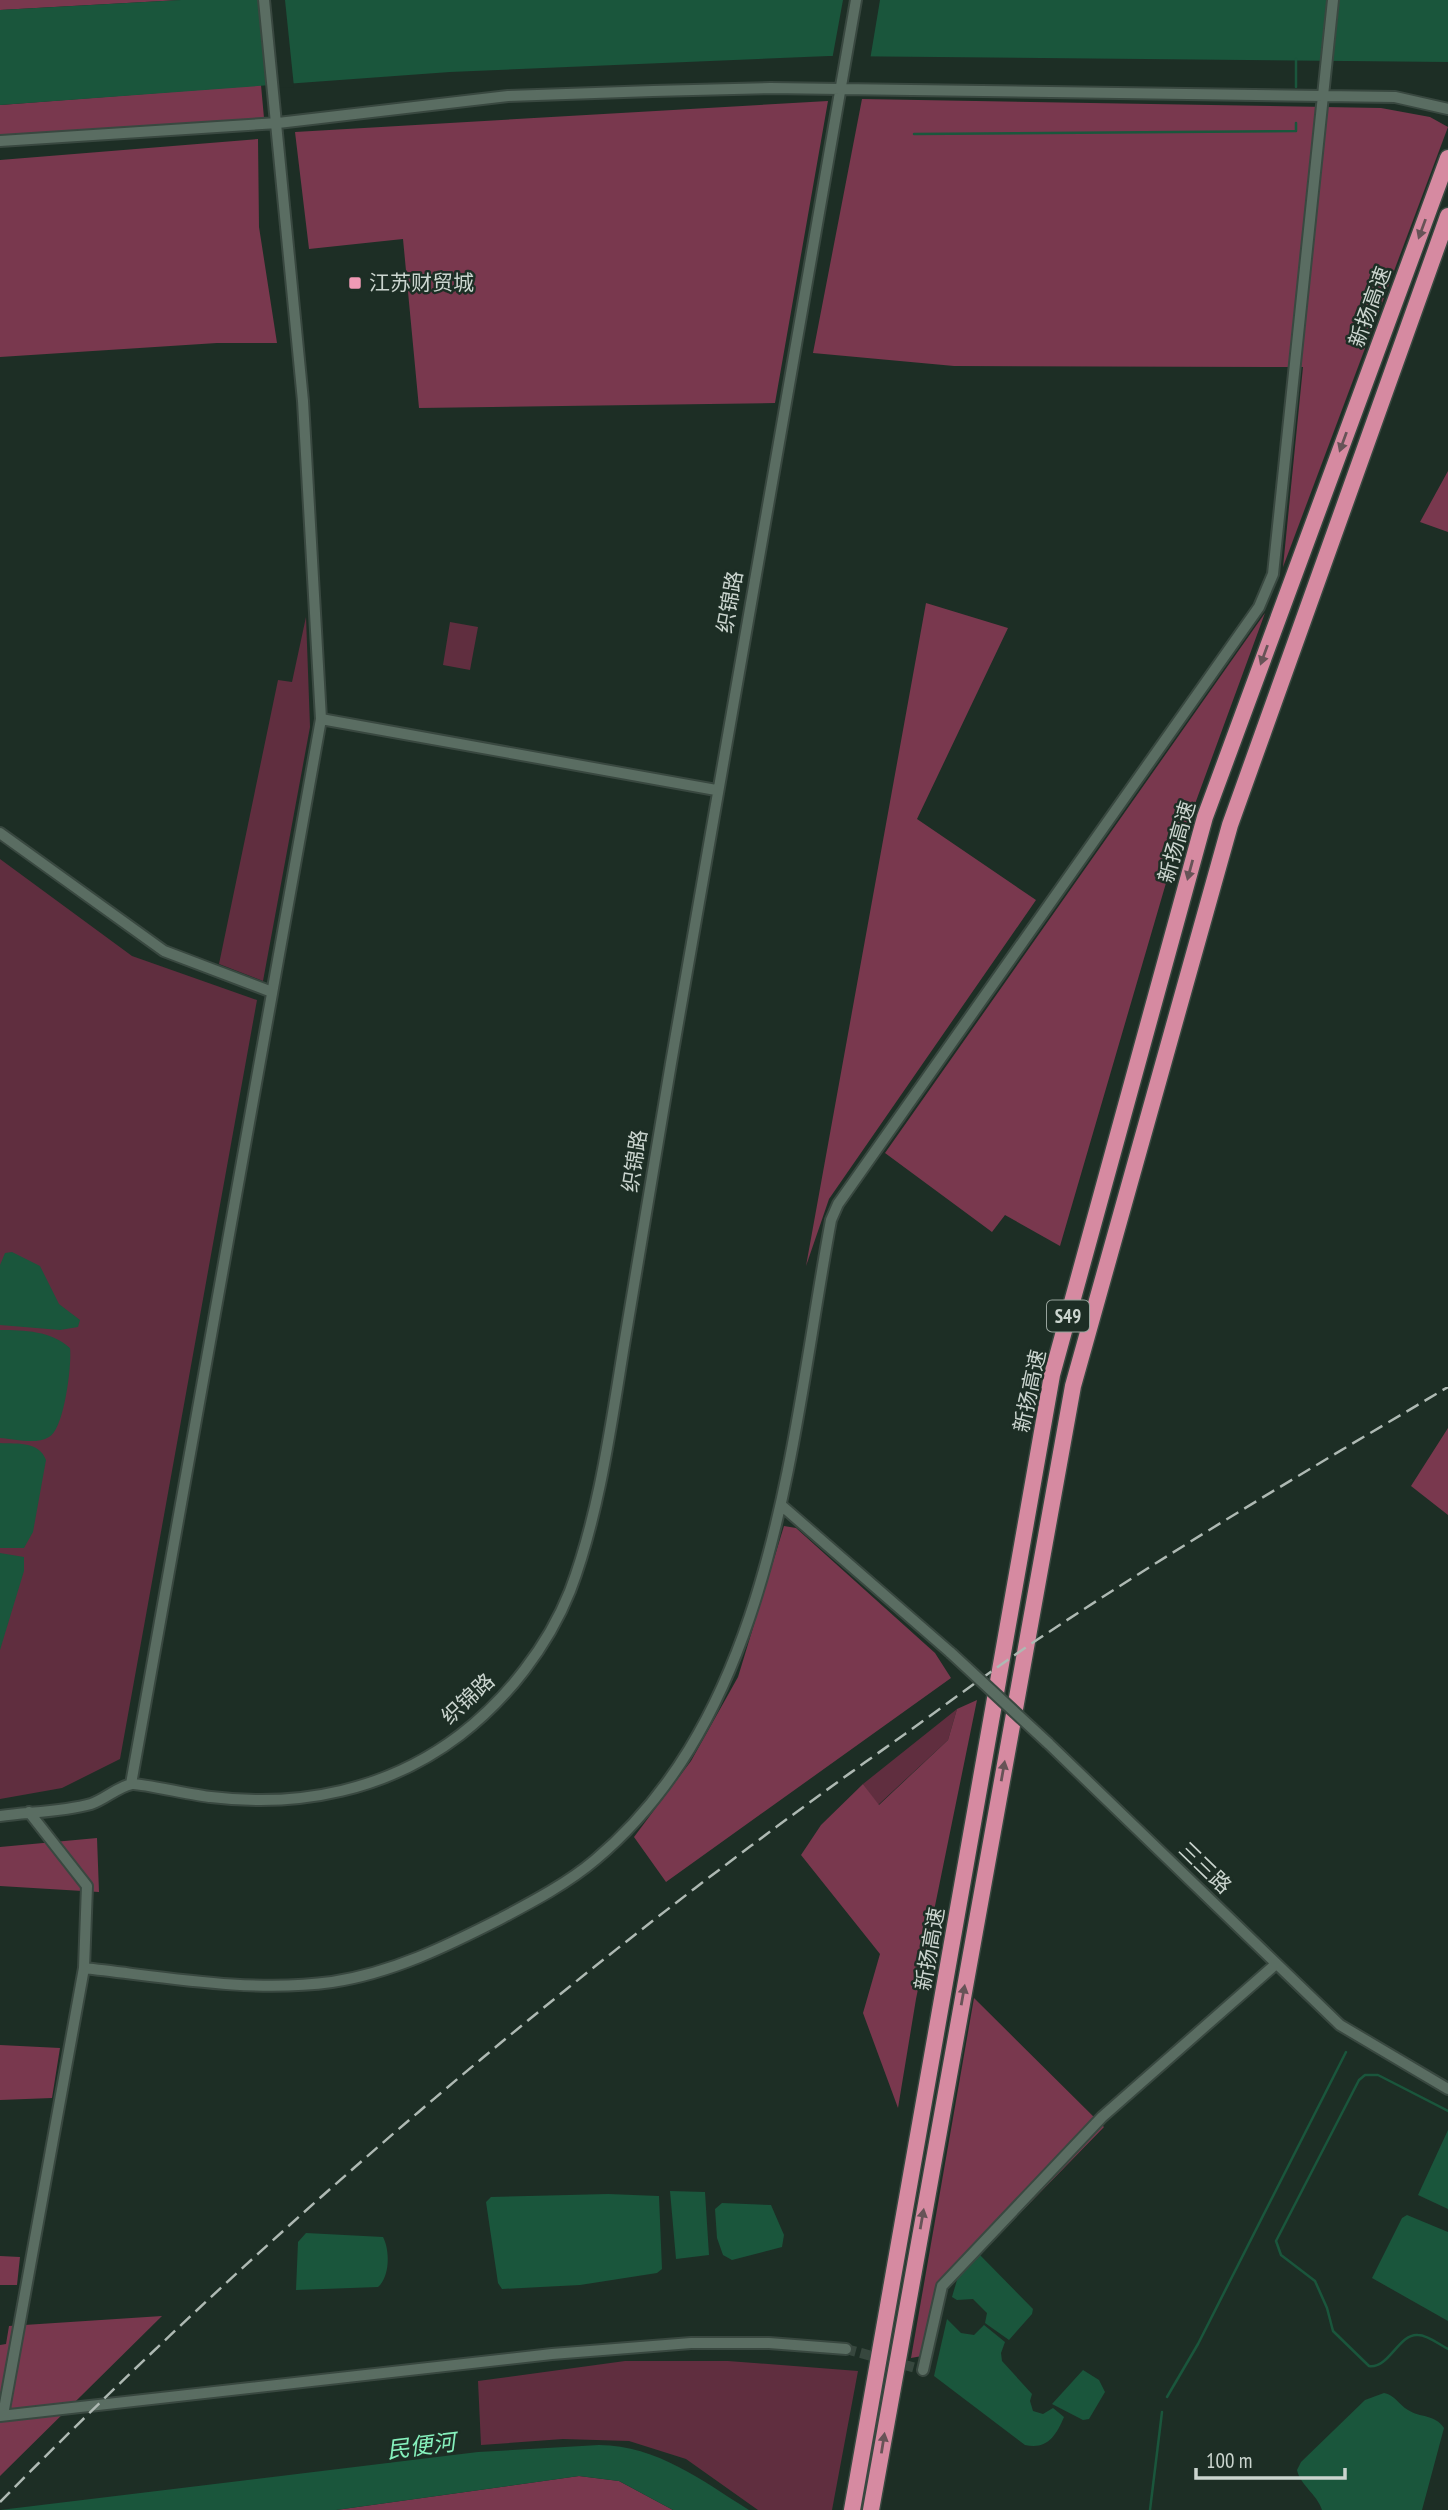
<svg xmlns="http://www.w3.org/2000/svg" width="1448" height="2510" viewBox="0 0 1448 2510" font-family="'PT Sans Narrow','Noto Sans SC',sans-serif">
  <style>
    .green { fill: #602e3f }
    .forest { fill: #79384e }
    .water { fill: #1a563c }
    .pier { fill: #1d2e25 }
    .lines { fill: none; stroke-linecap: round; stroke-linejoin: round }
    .stream { stroke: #1a563c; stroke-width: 2.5 }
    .minor-tunnel { stroke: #37473e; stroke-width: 10; stroke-dasharray: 10 5; stroke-linecap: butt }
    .minor-casing { stroke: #394840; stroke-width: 14 }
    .highway-casing { stroke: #394840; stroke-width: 19 }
    .minor { stroke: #5a6d62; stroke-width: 10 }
    .highway { stroke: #d68aa1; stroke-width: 16 }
    .rail { stroke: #aeb9b3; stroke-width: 2.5; stroke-dasharray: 14 7; stroke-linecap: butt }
    .minor-bridge-casing { stroke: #394840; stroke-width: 14; stroke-linecap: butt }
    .minor-bridge { stroke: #5a6d62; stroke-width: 10 }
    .oneway { fill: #675357 }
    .poi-dot { fill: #f09ab5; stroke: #1d2e25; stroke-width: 2.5 }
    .labels { text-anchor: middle; stroke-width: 5; stroke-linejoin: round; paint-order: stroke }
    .shield { fill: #1d2e25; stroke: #97a39c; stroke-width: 2 }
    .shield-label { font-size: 19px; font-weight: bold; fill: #cbd5cf }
    .poi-label { font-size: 21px; fill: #cbd5cf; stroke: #1d2e25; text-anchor: start }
    .street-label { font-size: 21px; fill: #cbd5cf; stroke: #1d2e25 }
    .water-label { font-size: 23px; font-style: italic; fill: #86f1bd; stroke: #1d2e25 }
  </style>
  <rect width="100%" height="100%" fill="#1d2e25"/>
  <path class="green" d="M306,617l4,110 -47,254 -44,-17 59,-284 14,2z
    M450,622l28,5 -8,43 -27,-5z
    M0,859l132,97 125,44 -137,759 -58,29 -62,11z
    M957,1709l-9,31 -70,65 -15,-21z
    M625,2361h103l130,10 -26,139h-74l-72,-51 -57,-18 -66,-2 -82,6 -3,-64z"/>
  <path class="forest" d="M0,0h181l-181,10z
    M261,85l3,33 -264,18v-31z
    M862,99l519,9 49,9 18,10 -165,440 20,-200 -349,-1 -141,-13z
    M828,101l-53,302 -356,5 -16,-169 -94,10 -14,-117z
    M258,139l1,88 18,116h-60l-217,14v-197z
    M1448,471v61l-28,-10z
    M926,603l82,25 -91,191 119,81 -207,299 -23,67z
    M1265,613l-99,270 -106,363 -55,-31 -13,17 -107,-79z
    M1448,1428v87l-37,-29z
    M784,1526l12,2 139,125 16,25 -285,204 -32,-45 57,-76 47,-84z
    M977,1700l-61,299 -18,109 -35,-95 17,-59 -79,-99 20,-30 42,-41 16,21 69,-65 9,-31z
    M97,1838l2,54 -99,-6v-39z
    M974,1998l130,129 -116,119 -10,-7 -40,43 -16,74 -11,2z
    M0,2045l60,3 -8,50 -52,2z
    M0,2256l20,1 -3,28h-17z
    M162,2316l-162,160v-131l6,-1 3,-18z
    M579,2476l40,5 54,29h-337z"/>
  <path class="water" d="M181,0h1267v62l-619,-6 -379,16 -450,33v-95z
    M12,1252l28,14 19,38 21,16 -2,7 -18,3 -60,-5v-60l5,-12z
    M0,1330c25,0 51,1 70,18 2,17 -6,82 -21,89 -13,8 -34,2 -49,1z
    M0,1443c17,1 39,-2 46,17l-13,72 -9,16h-24z
    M0,1553l24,4v14l-24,79z
    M1448,2130v79l-30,-14z
    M670,2191l35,1 4,63 -33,4z
    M608,2194l51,2 3,73 -5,4 -77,12 -78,4 -4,-6 -12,-81 5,-5z
    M722,2203l49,2 13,30 -2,12 -50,13 -9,-5 -6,-17 -2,-29z
    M1407,2215l41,17v89l-76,-43 30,-60z
    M306,2233l77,4c7,13 7,40 -5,50l-82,3 2,-48z
    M979,2254l54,55 -1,5 -23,26 -24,-17 2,-10 -14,-14 -16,1 -5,-3 7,-24z
    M947,2319l14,14 13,2 10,-10 21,17 -4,11 1,8 30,33 -2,7 3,10 10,3 10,-6 11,9c-8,19 -17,33 -39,28l-91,-69z
    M1083,2370l16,10 6,12 -16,27 -6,1 -31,-16z
    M1384,2393c11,2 14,11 24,17 12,8 27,4 36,18l-22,82h-100c-5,-16 -22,-25 -25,-40l4,-8 64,-62z
    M599,2445c59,1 102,35 150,65h-76l-54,-29 -40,-5 -243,34h-336l478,-58z"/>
  <path class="pier" d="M260,0h25l9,87 -25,1z
    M843,0h37l-10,60h-38z"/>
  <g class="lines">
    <path class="stream" d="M1296,59v28
      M914,134l382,-3v-8
      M1448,2111l-70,-36h-13l-6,5 -83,161 5,14 34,26 12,27 6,23 36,35c20,3 30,-33 49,-31 10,0 22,10 30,14
      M1167,2397l31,-53 148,-292
      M1150,2510l12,-98"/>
    <path class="minor-tunnel" d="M846,2349l77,21"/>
    <g class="minor-casing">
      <path id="minor" d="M0,141l278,-18 230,-27 145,-5 117,-3 625,9 53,12
        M321,719l395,71
        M0,833l164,118 108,41
        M781,1505l170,148
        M1048,1743l292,282 108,64
        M131,1784l190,-1065 -18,-318 -39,-401
        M0,1816c29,-4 63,-4 91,-12 13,-4 28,-18 41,-20 8,-1 64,12 79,13 89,11 177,-7 249,-62 47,-36 88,-89 110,-144 29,-76 41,-166 54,-246 18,-110 36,-219 55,-328 56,-340 121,-678 177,-1017
        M84,1968c81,9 166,25 248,14 60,-9 115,-36 168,-63 32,-17 68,-36 95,-59 181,-152 196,-425 236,-640l7,-16 421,-597 14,-33 60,-574
        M923,2370l19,-84 160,-169 174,-153
        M3,2415l81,-447 3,-82 -58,-74
        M0,2416l552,-62 139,-11h78l77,6"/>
    </g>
    <g class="highway-casing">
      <path id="highway" d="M852,2510l200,-1135 153,-558 243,-659
        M871,2510l202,-1124 157,-561 218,-609"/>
    </g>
    <use href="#minor" class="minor"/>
    <use href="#highway" class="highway"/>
    <path class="rail" d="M0,2502c278,-282 581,-540 905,-768 50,-36 99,-73 150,-106 129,-85 261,-163 393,-241"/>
    <g class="minor-bridge-casing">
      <path id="minor-bridge" d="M951,1653l97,90"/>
    </g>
    <use href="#minor-bridge" class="minor-bridge"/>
  </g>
  <defs><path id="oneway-solid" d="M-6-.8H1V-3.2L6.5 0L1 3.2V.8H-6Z" transform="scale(1.75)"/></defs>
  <g class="oneway">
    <use href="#oneway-solid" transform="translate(1422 229) rotate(110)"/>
    <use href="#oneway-solid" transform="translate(1343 442) rotate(110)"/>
    <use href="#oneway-solid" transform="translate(1264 655) rotate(110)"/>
    <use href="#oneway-solid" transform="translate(1190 870) rotate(105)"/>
    <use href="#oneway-solid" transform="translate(1003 1771) rotate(-80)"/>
    <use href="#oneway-solid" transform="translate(963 1995) rotate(-80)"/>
    <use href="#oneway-solid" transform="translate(922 2219) rotate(-80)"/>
    <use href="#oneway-solid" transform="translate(883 2443) rotate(-81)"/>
  </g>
  <rect class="poi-dot" x="348" y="276" width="14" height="14" rx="3.5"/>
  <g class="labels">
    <rect class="shield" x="1047" y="1300.5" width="42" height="31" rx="5"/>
    <g class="shield-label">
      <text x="1068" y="1323">S49</text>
    </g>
    <g class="poi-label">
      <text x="369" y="290">江苏财贸城</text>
    </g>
    <g class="street-label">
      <text transform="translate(1370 307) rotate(-70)" y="7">新扬高速</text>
      <text transform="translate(730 602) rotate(-80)" y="7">织锦路</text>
      <text transform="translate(1177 842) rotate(-74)" y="7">新扬高速</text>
      <text transform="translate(635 1161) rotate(-81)" y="7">织锦路</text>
      <text transform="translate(1030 1391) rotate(-78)" y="7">新扬高速</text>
      <text transform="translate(468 1699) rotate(-43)" y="7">织锦路</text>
      <text transform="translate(1205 1868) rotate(44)" y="7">三三路</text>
      <text transform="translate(930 1949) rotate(-80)" y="7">新扬高速</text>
    </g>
    <g class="water-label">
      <text transform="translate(421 2446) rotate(-7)" y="8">民便河</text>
    </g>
  </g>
  <path d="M1196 2468v10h149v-10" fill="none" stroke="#cbd5cf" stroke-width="3.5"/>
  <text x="1206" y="2468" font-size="21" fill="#cbd5cf" stroke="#1d2e25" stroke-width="5" paint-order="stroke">100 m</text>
</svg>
